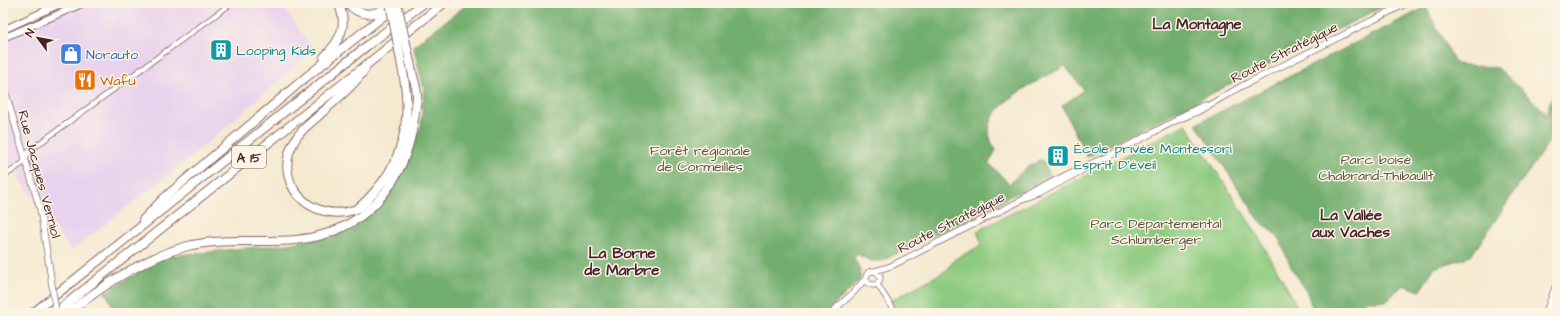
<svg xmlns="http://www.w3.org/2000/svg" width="1560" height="316" viewBox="0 0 1560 316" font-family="'Architects Daughter',sans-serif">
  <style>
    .built { fill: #e9d2ed }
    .green { fill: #8dca7f; stroke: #6c7455 }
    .forest { fill: #72ae6e; stroke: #5e664c }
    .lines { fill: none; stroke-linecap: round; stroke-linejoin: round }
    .minor-casing { stroke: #866665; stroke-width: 6 }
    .tertiary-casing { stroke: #866665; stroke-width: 7 }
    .secondary-casing { stroke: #866665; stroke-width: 8 }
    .motorway-casing { stroke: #866665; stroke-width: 10 }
    .minor { stroke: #fff; stroke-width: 4.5 }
    .tertiary { stroke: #fff; stroke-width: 5.5 }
    .secondary { stroke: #fff; stroke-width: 6 }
    .motorway { stroke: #fff; stroke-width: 8 }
    .tertiary-bridge-casing { stroke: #866665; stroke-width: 7; stroke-linecap: butt }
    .motorway-bridge-casing { stroke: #866665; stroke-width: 10; stroke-linecap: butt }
    .tertiary-bridge { stroke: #fff; stroke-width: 5.5 }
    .motorway-bridge { stroke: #fff; stroke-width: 8 }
    .labels { text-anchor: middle; stroke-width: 3; stroke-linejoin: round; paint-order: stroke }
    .shield { fill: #fcf5e5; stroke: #7f5f63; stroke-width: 1 }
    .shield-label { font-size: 13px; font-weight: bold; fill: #4a1f2b }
    .culture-label { font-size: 14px; fill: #0d838f; stroke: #fcf5e5; text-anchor: start }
    .street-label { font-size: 14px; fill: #4a1f2b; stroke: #fcf5e5 }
    .shop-label { font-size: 14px; fill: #366cbe; stroke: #fcf5e5; text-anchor: start }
    .food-label { font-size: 14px; fill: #c56008; stroke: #fcf5e5; text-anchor: start }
    .park-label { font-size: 14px; fill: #5e5244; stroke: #fcf5e5 }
    .neighbourhood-label { font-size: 15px; font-weight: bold; fill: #4a1f2b; stroke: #fcf5e5 }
  </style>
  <rect width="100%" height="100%" fill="#fcf5e5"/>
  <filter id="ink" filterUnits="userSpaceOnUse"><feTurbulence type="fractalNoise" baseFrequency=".025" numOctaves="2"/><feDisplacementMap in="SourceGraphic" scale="8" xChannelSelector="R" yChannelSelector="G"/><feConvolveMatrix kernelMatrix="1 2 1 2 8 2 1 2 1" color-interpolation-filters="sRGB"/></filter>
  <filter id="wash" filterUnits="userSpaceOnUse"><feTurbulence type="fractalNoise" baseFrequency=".012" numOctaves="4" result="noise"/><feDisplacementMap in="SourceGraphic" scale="16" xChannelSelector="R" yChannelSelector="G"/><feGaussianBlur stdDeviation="0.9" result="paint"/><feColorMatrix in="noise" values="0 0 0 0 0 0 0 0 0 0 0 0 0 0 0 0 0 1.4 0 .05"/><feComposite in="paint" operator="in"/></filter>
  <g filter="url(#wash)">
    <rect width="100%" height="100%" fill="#f5e9d0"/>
    <path class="built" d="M73,3h207l34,47 -118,103 -125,98 -53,-74v-18l-15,11v-136z"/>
    <path class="green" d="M1186,124l71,110 44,79h-401l-10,-12 57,-31 8,-11 27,-14 -5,-14z"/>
    <path class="forest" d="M469,3h921l-303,154 -25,-51 22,-16 -19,-24c-27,16 -98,44 -69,84l-7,13 20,21 17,-16 16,-9 9,17 -169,85h-11l-14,-7 -3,4 6,11v11l-34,33h-710l-11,-21 63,-36 120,-12 59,-14 35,-30 23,-32 16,-42 3,-37 -11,-43z
      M1426,7l30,57 42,4 48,45 8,21 -83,122 -37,12 -14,23 -17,-6 -17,16h-21l-17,10 -34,2 -8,-23 -14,-21 -14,-32 -19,-17 -63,-96z
      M1557,83v52h-1l-9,-24z"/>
  </g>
  <g filter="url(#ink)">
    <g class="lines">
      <g class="minor-casing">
        <path id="minor" d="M42,3l5,8
          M3,177l20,-14 6,-12 203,-148
          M877,284l19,29"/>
      </g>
      <g class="tertiary-casing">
        <path id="tertiary" d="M3,84l37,125 9,56
          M1178,118l28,-14
          M1022,200c25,-17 53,-30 82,-42 24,-11 47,-25 71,-37l24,-10 41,-24 167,-84
          M866 278a7 7 0 1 1 14 0a7 7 0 1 1-14 0Z
          M875,271l16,-5 131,-66 17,-6 56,-31
          M831,313l22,-20 13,-15
          M1546,313l11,-31"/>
      </g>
      <g class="secondary-casing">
        <path id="secondary" d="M3,30l59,-27
          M3,38l81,-35"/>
      </g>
      <g class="motorway-casing">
        <path id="motorway" d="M348,3c11,14 26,13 39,4
          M324,57c16,-16 25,-32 14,-54
          M365,69c-13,19 -32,33 -49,49 -7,6 -17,14 -21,22 -25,41 15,84 59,70 8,-3 17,-14 22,-20 28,-32 35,-72 28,-113
          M143,220l21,-22 141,-120 91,-72
          M33,313l335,-268 56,-42
          M55,313l389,-310
          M68,313c34,-27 81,-58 124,-68 34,-7 69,-2 103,-5 68,-6 110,-55 119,-121 1,-8 3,-17 3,-24 0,-8 -4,-17 -5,-24"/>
      </g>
      <use href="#minor" class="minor"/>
      <use href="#tertiary" class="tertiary"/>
      <use href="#secondary" class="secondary"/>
      <use href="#motorway" class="motorway"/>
      <g class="tertiary-bridge-casing">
        <path id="tertiary-bridge" d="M49,265l7,48"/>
      </g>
      <g class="motorway-bridge-casing">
        <path id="motorway-bridge" d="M390,3l14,74
          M397,3l15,68"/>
      </g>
      <use href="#tertiary-bridge" class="tertiary-bridge"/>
      <use href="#motorway-bridge" class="motorway-bridge"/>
    </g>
  </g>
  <defs>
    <g id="building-square" transform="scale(1.15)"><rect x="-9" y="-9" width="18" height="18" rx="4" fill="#0f9aa8" stroke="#fcf5e5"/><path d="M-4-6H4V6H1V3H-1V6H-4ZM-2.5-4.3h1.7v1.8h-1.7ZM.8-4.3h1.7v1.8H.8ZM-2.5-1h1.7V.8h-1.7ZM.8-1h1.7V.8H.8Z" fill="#fff"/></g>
    <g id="shop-square" transform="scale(1.15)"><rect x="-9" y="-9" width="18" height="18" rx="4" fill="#3f7fe0" stroke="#fcf5e5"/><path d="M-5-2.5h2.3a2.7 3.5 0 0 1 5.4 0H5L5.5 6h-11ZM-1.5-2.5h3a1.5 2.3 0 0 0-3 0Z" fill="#fff"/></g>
    <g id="restaurant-square" transform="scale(1.15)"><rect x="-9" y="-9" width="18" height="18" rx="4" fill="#e8710a" stroke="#fcf5e5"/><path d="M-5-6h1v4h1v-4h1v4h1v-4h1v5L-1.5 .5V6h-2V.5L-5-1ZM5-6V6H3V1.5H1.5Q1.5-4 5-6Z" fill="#fff"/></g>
  </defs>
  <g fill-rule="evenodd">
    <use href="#building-square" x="221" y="50"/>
    <use href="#shop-square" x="71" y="54"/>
    <use href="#restaurant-square" x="85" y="80"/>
    <use href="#building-square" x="1058" y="156"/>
  </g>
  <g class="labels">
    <rect class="shield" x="232" y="146" width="34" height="22" rx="3"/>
    <g class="shield-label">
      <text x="249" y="162">A 15</text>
    </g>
    <g class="culture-label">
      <text x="236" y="55">Looping Kids</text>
      <text x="1074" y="153">École privée Montessori<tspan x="1074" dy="16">Esprit D'éveil</tspan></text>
    </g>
    <g class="street-label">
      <text transform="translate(1284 52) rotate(-27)" y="5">Route Stratégique</text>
      <text transform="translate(40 174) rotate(75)" y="5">Rue Jacques Verniol</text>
      <text transform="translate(951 222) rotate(-27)" y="5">Route Stratégique</text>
    </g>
    <g class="shop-label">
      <text x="86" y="59">Norauto</text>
    </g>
    <g class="food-label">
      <text x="100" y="85">Wafu</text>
    </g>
    <g class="park-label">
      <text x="700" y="155">Forêt régionale<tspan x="700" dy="16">de Cormeilles</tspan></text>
      <text x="1376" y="164">Parc boisé<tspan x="1376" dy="16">Chabrand-Thibaullt</tspan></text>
      <text x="1156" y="228">Parc Départemental<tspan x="1156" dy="16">Schlumberger</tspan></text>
    </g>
    <g class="neighbourhood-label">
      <text x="1197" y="29">La Montagne</text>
      <text x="1351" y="220">La Vallée<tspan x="1351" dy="17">aux Vaches</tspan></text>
      <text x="622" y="258">La Borne<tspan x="622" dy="17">de Marbre</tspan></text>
    </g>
  </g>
  <rect width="1560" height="316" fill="none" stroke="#fcf5e5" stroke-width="16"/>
  <g transform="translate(38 38) rotate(302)" stroke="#fcf5e5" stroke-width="3" paint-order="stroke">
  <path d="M0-3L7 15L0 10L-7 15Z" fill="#4a1f2b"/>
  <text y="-6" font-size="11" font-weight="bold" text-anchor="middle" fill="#4a1f2b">N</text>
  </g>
</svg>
